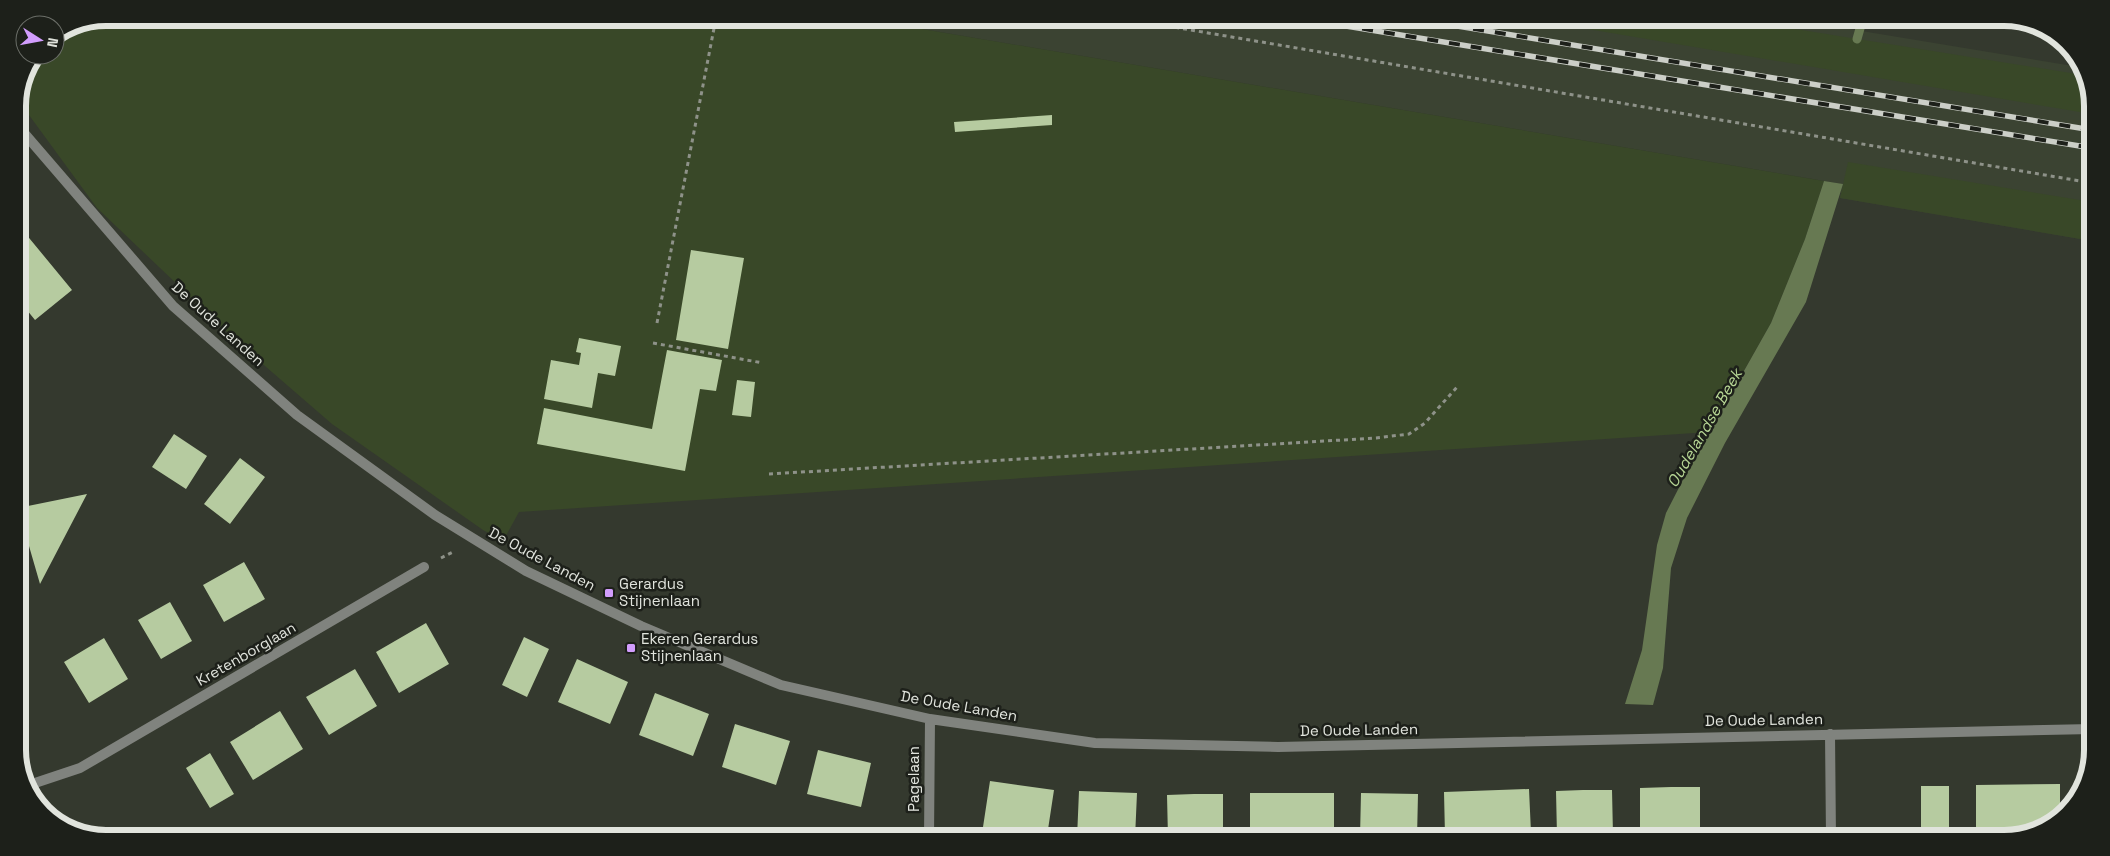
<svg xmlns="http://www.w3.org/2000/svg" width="2110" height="856" viewBox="0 0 2110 856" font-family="'Space Grotesk',sans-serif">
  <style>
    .built { fill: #3b4332 }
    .green { fill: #394828 }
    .water { fill: #677952 }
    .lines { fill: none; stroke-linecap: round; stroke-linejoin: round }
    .stream { stroke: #677952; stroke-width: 9 }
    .building { fill: #b6cba0 }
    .path { stroke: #8e9289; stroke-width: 3; stroke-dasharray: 4 4; stroke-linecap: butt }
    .street { stroke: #80837e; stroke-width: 10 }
    .rail-casing { stroke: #cccfc8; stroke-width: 5.5 }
    .rail { stroke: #1d201a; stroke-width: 4; stroke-dasharray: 11; stroke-linecap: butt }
    .poi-dot { fill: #d29dfd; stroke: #1d201a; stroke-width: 2 }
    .labels { text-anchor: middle; stroke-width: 5; stroke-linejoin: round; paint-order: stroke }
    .street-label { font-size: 15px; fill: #e1e4dd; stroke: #1d201a }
    .poi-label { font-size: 15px; fill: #e1e4dd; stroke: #1d201a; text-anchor: start }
    .water-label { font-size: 16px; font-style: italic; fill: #b7d695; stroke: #1d201a }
    .rim { fill: none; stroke: #e1e4dd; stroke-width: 6 }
  </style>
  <rect width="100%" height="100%" fill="#34392e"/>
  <path class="built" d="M857,18h926l296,49 13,34v140l-252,-43 2,-14z"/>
  <path class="green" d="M107,18h750l967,163 -19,58 -34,84 -62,109 -1190,80 -16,29 -20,-11 -151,-106 -90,-78 -145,-138 -79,-108 21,-45h16v-19l18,-12z
    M1522,18h204l357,57 9,26v13z
    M1848,162l244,40v39l-252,-43z"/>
  <path class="water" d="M1824,181l19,3 -37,118 -81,141 -38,75 -16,50 -8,100 -10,37 -28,-1 17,-54 15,-105 9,-32 22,-43 83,-147 34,-84z"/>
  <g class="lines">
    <path class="stream" d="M1857,39l6,-21"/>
  </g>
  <path class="building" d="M1052,115v10l-97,7 -1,-10z
    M25,233l47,57 -37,30 -17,-21v-60z
    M691,250l53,8 -16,91 -52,-9z
    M579,338l42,8 -6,30 -17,-3 -6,35 -48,-9 7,-39 28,5 2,-12 -5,-1z
    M667,350l55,10 -6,31 -16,-2 -15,82 -148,-27 7,-36 108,21z
    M737,380l18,2 -4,35 -19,-2z
    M174,434l33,22 -21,33 -34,-22z
    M240,458l25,19 -35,47 -26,-20z
    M87,494l-47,90 -22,-76z
    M244,562l21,37 -41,23 -21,-37z
    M170,602l22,39 -31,18 -23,-39z
    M426,623l23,41 -50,29 -23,-41z
    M524,637l25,12 -22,48 -25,-12z
    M104,638l24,41 -39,24 -25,-41z
    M577,659l51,23 -18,42 -52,-22z
    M355,669l22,37 -48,29 -23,-38z
    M655,693l54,21 -16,42 -54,-21z
    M280,711l23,38 -50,31 -23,-38z
    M735,724l55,17 -14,44 -54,-18z
    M818,750l53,13 -10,44 -54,-13z
    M210,753l24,41 -24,14 -24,-40z
    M990,781l64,9 -7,46 -64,-9z
    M2060,784v31l-7,8 -22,7 -55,1v-46z
    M1921,786h28v44h-28z
    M1671,787h29v46l-60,1v-46z
    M1529,789l2,44 -86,3 -1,-44z
    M1583,790h29l1,45 -56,1 -1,-45z
    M1079,791l58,2 -2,45h-58z
    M1250,793h84v45h-84z
    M1361,793l57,1 -1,44 -57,-1z
    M1194,794h29v44h-55l-1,-43z
    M77,830h48v8h-18l-30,-5z
    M1920,835v3h-47v-2z"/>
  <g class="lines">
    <path class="path" d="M1120,18l972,165
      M657,323l59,-305
      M653,343l110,20
      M769,474l607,-36 33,-4 16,-11 32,-36
      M441,558l14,-7"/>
    <path class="street" d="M18,126l155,180 124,109 138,100 91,56 115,55 140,59 149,34 165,24 183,4 814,-18
      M1830,734l1,104
      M29,785l51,-17 344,-201
      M929,838l1,-119"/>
    <g class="rail-casing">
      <path id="rail" d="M1297,18l795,130
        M1408,18l684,112"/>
    </g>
    <use href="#rail" class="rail"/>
  </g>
  <g class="poi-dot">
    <rect x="604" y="588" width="10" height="10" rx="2.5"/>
    <rect x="626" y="643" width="10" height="10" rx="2.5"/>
  </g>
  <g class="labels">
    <g class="street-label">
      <text transform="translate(218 324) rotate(42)" y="5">De Oude Landen</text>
      <text transform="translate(542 559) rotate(28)" y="5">De Oude Landen</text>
      <text transform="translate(246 654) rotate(-30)" y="5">Kretenborglaan</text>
      <text transform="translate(959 706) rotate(10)" y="5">De Oude Landen</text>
      <text transform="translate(1764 720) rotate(-1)" y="5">De Oude Landen</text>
      <text transform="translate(1359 730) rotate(-1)" y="5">De Oude Landen</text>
      <text transform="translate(914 779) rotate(-90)" y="5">Pagelaan</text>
    </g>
    <g class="poi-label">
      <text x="619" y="589">Gerardus<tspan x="619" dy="17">Stijnenlaan</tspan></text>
      <text x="641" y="644">Ekeren Gerardus<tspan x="641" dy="17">Stijnenlaan</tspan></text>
    </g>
    <g class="water-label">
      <text transform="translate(1704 428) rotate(-60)" y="6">Oudelandse Beek</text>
    </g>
  </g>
  <path d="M0 0H2110V856H0ZM106 26H2004A80 80 0 0 1 2084 106V750A80 80 0 0 1 2004 830H106A80 80 0 0 1 26 750V106A80 80 0 0 1 106 26Z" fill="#1d201a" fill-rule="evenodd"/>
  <path class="rim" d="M106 26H2004A80 80 0 0 1 2084 106V750A80 80 0 0 1 2004 830H106A80 80 0 0 1 26 750V106A80 80 0 0 1 106 26Z"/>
  <g transform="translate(40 40) rotate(101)"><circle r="24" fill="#1d201a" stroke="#6b6e68"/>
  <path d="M0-4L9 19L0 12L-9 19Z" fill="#d29dfd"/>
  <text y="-8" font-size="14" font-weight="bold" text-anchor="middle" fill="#e1e4dd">N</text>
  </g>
</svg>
